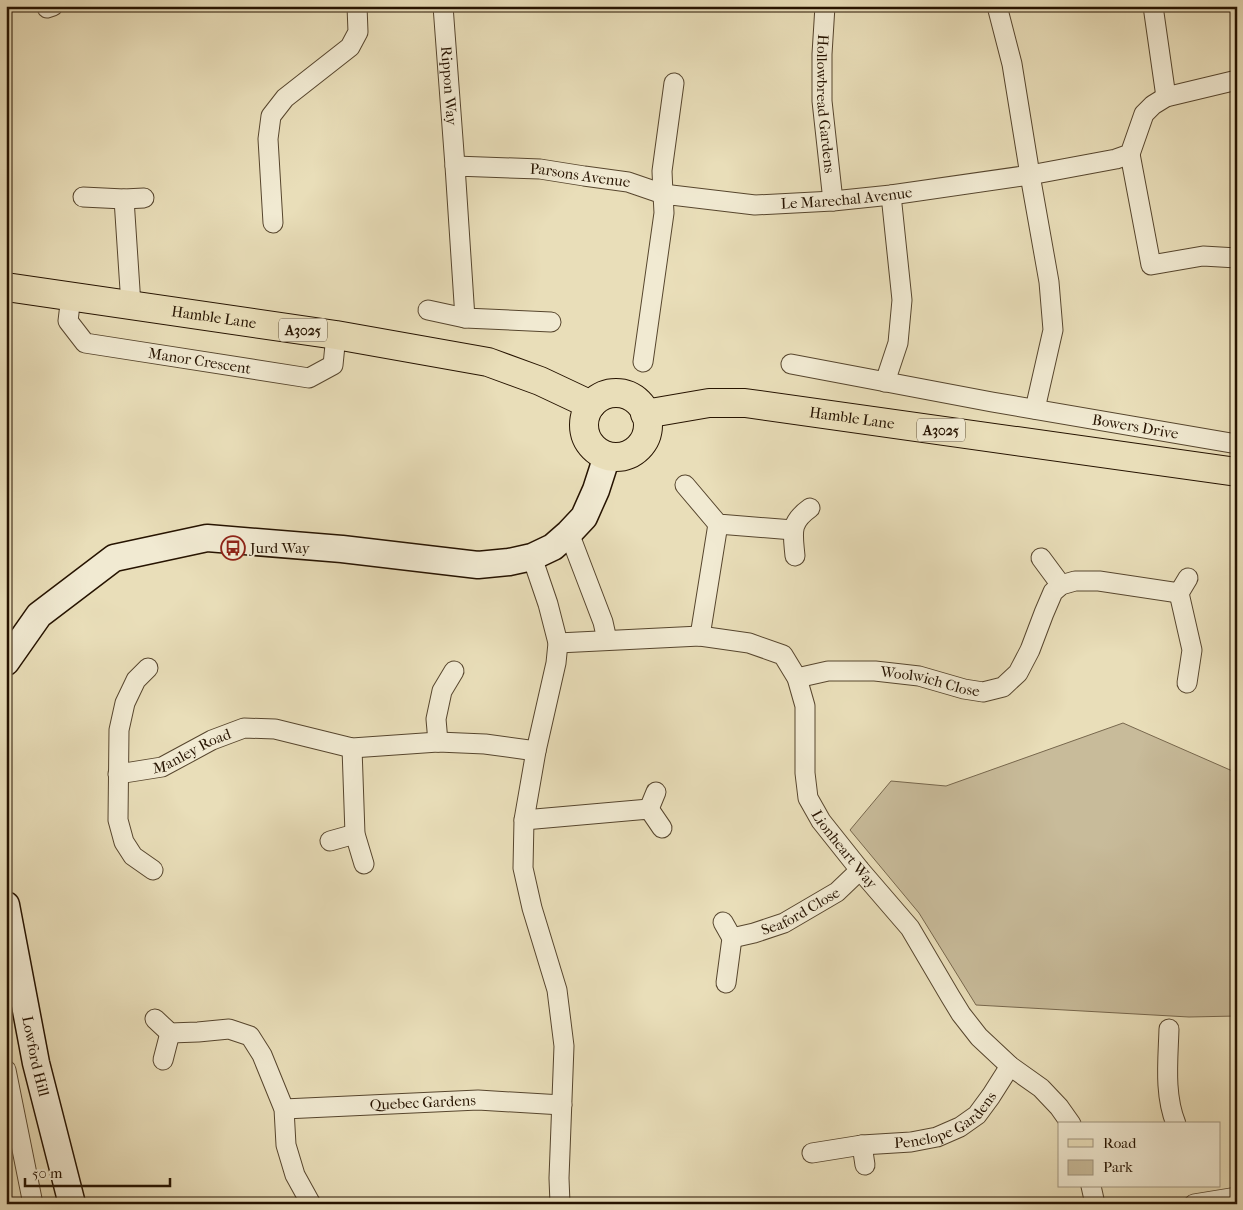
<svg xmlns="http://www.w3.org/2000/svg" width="1243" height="1210" viewBox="0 0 1243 1210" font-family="'IM FELL French Canon',serif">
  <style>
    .green { fill: #c8bb9a; stroke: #77674d }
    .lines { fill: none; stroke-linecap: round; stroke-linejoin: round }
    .street-casing { stroke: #57462e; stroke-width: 21 }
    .secondary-casing { stroke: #261300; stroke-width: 29 }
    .primary-casing { stroke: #261300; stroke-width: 30 }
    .street { stroke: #f1ead2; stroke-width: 19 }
    .secondary { stroke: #f1ead2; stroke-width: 26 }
    .primary { stroke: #e9deb9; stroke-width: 28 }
    .labels { text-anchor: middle; stroke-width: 4; stroke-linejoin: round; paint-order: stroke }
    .shield { fill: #f1ead2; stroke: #63543f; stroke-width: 1 }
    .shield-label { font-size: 14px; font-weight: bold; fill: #261300 }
    .street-label { font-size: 15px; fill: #261300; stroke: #f1ead2 }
    .poi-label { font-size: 15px; fill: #261300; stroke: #f1ead2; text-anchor: start }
  </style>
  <rect width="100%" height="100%" fill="#e9deb9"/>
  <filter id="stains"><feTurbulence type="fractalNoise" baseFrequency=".004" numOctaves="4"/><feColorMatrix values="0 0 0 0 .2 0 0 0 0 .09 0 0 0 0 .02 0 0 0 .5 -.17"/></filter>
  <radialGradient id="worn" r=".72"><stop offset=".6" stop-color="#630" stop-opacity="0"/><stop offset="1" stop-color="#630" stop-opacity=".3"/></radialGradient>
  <path class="green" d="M1123,723l114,50v243l-48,1 -213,-12 -57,-92 -69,-83 41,-49 55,5z"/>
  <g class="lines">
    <g class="street-casing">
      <g id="street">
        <path id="s1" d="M443,6l12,160"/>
        <path id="s2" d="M825,6l-3,48v47l11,100"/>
        <path d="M997,6l15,58 18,111 19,107 4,48 -18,79"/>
        <path d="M1153,6l13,91"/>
        <path d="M47,8l6,-2"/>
        <path d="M1130,154l21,111 52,-9 34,2"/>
        <path d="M83,197l41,2 20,-1"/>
        <path d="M124,199l7,106"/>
        <path d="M273,223l-5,-84 3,-23 14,-18 65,-51 8,-15 -1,-26"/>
        <path id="s3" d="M71,296l-3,25 17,22 224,35 24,-13 3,-30"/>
        <path d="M428,310l37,8"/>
        <path id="s4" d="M551,322l-86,-4 -10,-152 85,3 44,7 44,6 35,12 -1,-23 12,-88"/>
        <path id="s5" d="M643,362l21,-149 -1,-19 92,11 78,-4 58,-6 139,-20 86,-16 14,-5 14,-40 9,-9 13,-8 71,-17"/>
        <path id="s6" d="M791,364l201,38 245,42"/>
        <path d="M885,382l13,-39 4,-43 -11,-105"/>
        <path d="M685,485l33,39 75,6"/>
        <path d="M569,533l34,89 4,18"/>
        <path d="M795,556c-2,-23 -6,-33 15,-48"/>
        <path d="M532,557l16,47 10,39 -2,20 -20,88 -12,69 -1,48 9,40 25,82 7,56 -5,132 1,26"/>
        <path d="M1041,558l20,27"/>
        <path d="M700,636l18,-112"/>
        <path id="s7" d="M558,643l142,-7 49,7 34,12 14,23 8,28v67l3,25 13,23 39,49 50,58 40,68 11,18 18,23 31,29 31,22 18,19 12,17"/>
        <path d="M148,668l-12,12 -11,23 -6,27 -1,90 6,22 9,14 20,14"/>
        <path id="s8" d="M797,678l31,-7h47l44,5 45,13 19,3 20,-5 15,-14 12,-23 14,-37 9,-21 8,-7 14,-4h24l80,12"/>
        <path d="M1187,683l5,-33 -13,-57 9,-15"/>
        <path d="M438,742l-2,-23 6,-28 12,-20"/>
        <path d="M352,748l3,86 9,30"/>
        <path id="s9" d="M118,774l44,-7 50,-27 32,-12 31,1 77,19 86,-6 47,2 51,7"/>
        <path d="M649,809l7,-17"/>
        <path d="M524,820l125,-11 13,19"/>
        <path d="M330,841l25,-7"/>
        <path d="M723,922l9,16 -6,45"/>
        <path id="s10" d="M732,938l22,-5 30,-10 53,-31 23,-22"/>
        <path d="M155,1019l15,14 28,-1 31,-3 21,7 12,19 22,54 2,36 9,30 16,29"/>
        <path d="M1169,1029c-1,32 -5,65 7,95"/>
        <path d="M163,1060l7,-27"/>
        <path d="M6,1070l27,134"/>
        <path id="s11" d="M284,1109l194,-9 84,5"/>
        <path d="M862,1145l3,20"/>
        <path id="s12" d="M812,1153l50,-8 49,-3 26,-5 23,-10 17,-12 14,-19 19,-30"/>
        <path d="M1091,1186l4,18"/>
        <path d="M1194,1204l43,-7"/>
      </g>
    </g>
    <g class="secondary-casing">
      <g id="secondary">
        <path d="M6,662l33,-47 75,-57 93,-20 135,11 136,16 31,-3 23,-5 21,-10 16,-14 15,-16 12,-27 11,-34"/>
        <path id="s13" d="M6,905l30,158 36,141"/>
      </g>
    </g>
    <g class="primary-casing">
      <g id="primary">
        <path id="s14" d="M6,287l330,48 152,27 52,19 51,24"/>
        <circle cx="616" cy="425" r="32"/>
        <path id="s15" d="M645,414l64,-11h36l492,69"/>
      </g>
    </g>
    <use href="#street" class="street"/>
    <use href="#secondary" class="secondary"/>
    <use href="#primary" class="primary"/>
  </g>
  <defs>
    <g id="bus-ring" transform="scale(1.25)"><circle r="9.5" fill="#f1ead2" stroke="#8f2418" stroke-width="1.5"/><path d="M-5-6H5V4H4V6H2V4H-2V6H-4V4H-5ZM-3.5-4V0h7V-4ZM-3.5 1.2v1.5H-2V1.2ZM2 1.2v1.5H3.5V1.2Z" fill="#8f2418"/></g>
  </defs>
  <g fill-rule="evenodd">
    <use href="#bus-ring" x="233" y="548"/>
  </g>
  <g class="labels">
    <g class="shield">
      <rect x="279" y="318.5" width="48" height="23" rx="4"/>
      <rect x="917" y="418.5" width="48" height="23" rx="4"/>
    </g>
    <g class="shield-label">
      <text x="303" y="335">A3025</text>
      <text x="941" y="435">A3025</text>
    </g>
    <g class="street-label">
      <text dy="5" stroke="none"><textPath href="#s1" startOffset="80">Rippon Way</textPath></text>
      <text dy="5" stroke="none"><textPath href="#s2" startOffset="98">Hollowbread Gardens</textPath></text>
      <text dy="5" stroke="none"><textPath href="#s4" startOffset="364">Parsons Avenue</textPath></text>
      <text dy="5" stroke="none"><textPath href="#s5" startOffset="354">Le Marechal Avenue</textPath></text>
      <text dy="5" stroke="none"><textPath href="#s14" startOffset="210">Hamble Lane</textPath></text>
      <text dy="5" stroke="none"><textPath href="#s3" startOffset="169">Manor Crescent</textPath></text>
      <text dy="5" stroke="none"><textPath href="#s15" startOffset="209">Hamble Lane</textPath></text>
      <text dy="5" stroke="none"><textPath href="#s6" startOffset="350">Bowers Drive</textPath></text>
      <text dy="5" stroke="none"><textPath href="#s8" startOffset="135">Woolwich Close</textPath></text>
      <text dy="5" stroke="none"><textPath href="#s9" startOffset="78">Manley Road</textPath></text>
      <text dy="5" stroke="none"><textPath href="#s7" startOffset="439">Lionheart Way</textPath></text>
      <text dy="5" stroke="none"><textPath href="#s10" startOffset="74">Seaford Close</textPath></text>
      <text dy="5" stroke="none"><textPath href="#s13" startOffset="154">Lowford Hill</textPath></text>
      <text dy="5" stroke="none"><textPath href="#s11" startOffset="139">Quebec Gardens</textPath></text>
      <text dy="5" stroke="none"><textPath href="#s12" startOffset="141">Penelope Gardens</textPath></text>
    </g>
    <g class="poi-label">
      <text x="250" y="553">Jurd Way</text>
    </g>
  </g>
  <rect width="1243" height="1210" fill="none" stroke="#e9deb9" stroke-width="25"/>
  <rect x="8" y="8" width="1228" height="1195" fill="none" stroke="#261300" stroke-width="2.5"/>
  <rect x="12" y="12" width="1218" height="1185" fill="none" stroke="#261300"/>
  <rect x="1058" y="1122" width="162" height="65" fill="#f1ead2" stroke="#a0947e"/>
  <rect x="1068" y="1139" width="25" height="8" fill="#e9deb9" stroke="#a0947e"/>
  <text x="1103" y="1148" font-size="15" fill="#261300">Road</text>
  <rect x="1068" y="1160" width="25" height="15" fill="#c8bb9a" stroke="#a0947e"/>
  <text x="1103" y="1172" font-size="15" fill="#261300">Park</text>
  <path d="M25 1178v8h145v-8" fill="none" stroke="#261300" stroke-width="2.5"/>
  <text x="32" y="1178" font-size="15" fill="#261300" stroke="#f1ead2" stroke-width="4" paint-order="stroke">50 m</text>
  <rect width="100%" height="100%" filter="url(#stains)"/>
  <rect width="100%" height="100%" fill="url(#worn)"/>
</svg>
